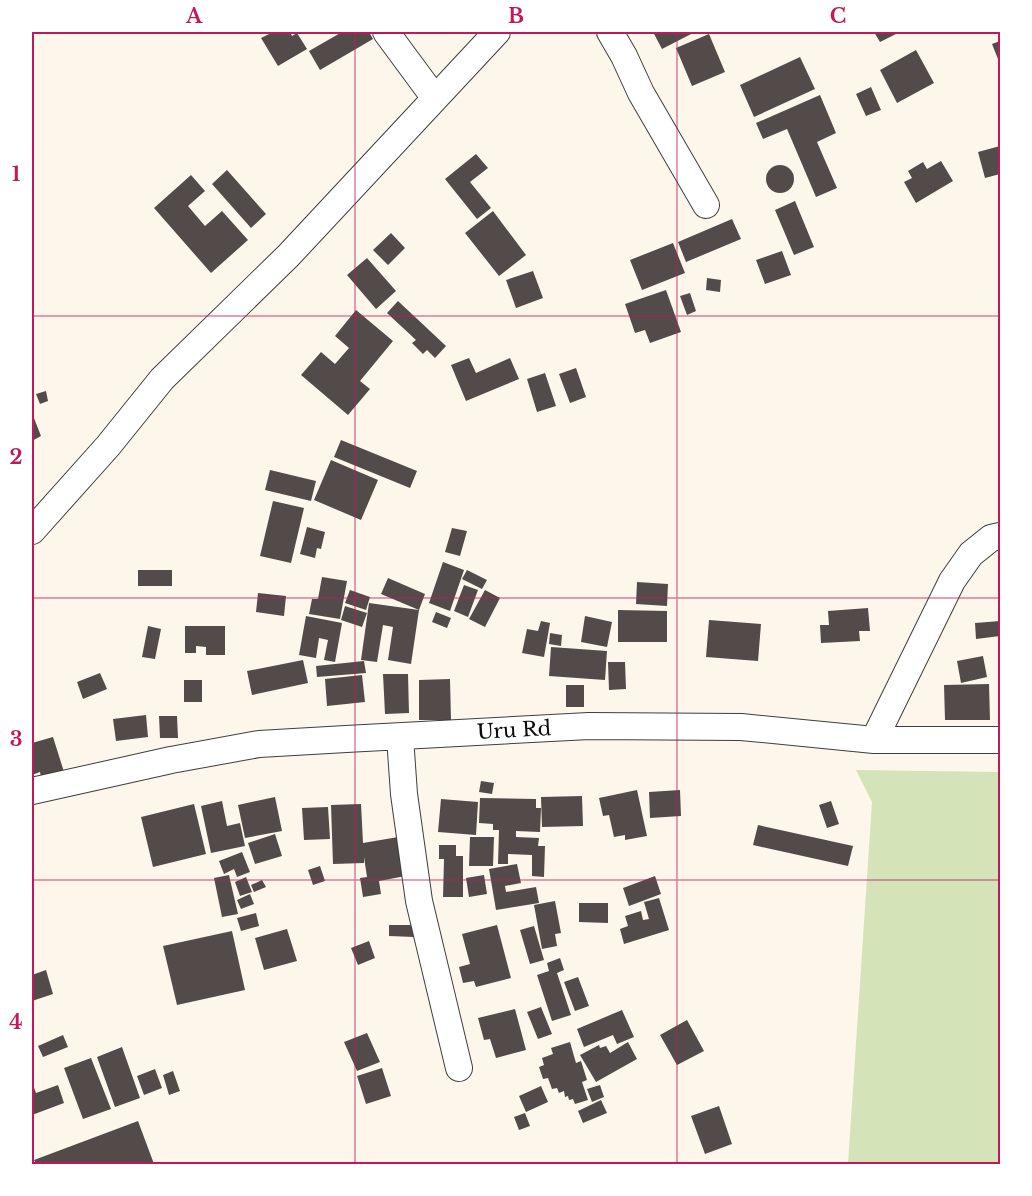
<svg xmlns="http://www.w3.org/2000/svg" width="1032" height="1196" viewBox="0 0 1032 1196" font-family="'Libre Baskerville',serif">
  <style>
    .green { fill: #d5e3b9 }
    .building { fill: #524b49 }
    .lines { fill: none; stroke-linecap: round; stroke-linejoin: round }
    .minor-casing { stroke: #3e3e3e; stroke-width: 28 }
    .minor { stroke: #fff; stroke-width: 26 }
    .grid { fill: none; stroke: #c2185b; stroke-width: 1.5; stroke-opacity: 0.55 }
    .labels { text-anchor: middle; stroke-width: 6; stroke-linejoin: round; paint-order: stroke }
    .street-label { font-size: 20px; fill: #0b0b0b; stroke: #fff }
    .neatline { fill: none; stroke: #c2185b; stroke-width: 2 }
    .grid-label { font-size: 20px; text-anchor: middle; font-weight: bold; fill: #c2185b }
  </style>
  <rect width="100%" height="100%" fill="#fdf7eb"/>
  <path class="green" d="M856,770l144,2v392h-152l24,-362z"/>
  <path class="building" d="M273,32h17l2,4 5,-3 10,16 -29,17 -17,-28z
    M342,32h27l4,7 -53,31 -11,-19z
    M653,32h42l-33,17z
    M874,32h26l-20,10z
    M709,34l16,38 -33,14 -16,-38z
    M1000,41v23l-8,-20z
    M916,50l18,33 -37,20 -17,-33z
    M800,57l15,32 -61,28 -14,-32z
    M871,87l10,23 -15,6 -10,-22z
    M820,95l16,38 -19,9 20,46 -21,9 -29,-68 -24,10 -7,-16z
    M1000,146v28l-15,4 -7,-26z
    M476,154l12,14 -18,14 21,26 -14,11 -32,-40z
    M941,161l12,20 -37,22 -12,-21 8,-4 -4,-7 15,-9 4,7z
    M766 179a14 14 0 1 1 28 0a14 14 0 1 1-28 0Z
    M227,170l39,44 -15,14 -39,-44z
    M191,175l14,16 -17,15 17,20 17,-15 26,29 -37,33 -57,-65z
    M795,201l19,46 -20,8 -19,-45z
    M493,211l33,44 -27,21 -34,-43z
    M732,219l9,20 -55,23 -8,-20z
    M391,233l14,15 -17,17 -15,-15z
    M673,243l12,30 -43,17 -12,-30z
    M782,251l9,24 -26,9 -9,-24z
    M367,258l29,33 -20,18 -29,-34z
    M533,271l10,27 -27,10 -10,-28z
    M707,278l14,2 -1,12 -14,-2z
    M666,290l15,42 -31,11 -5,-13 -10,3 -10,-29z
    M690,293l6,18 -9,4 -7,-19z
    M398,301l48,45 -11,12 -8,-8 -4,4 -11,-11 4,-3 -29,-27z
    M356,310l37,31 -33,40 10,8 -22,26 -47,-40 20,-23 14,12 14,-16 -14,-12z
    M469,358l7,15 34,-15 9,21 -53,22 -15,-36z
    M576,368l10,29 -16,6 -11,-29z
    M545,373l11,33 -19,6 -10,-33z
    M46,391l2,10 -8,3 -4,-10z
    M32,413l9,23 -9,5z
    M341,440l76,31 -7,17 -76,-31z
    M331,460l47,20 -17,40 -47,-20z
    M270,470l46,11 -5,20 -46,-11z
    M273,501l31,7 -13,55 -31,-7z
    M307,527l18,5 -4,17 -4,-1 -2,10 -15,-4z
    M452,528l15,3 -7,25 -15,-4z
    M443,562l21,8 -14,41 -21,-8z
    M138,570h34v16h-34z
    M467,570l20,10 -5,9 -20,-10z
    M322,577l25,4 -7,38 -31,-5 3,-15h6z
    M388,578l37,16 -6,16 -38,-16z
    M637,582l31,2 -1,22 -31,-2z
    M464,585l14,5 -10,27 -14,-6z
    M350,590l20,7 -4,13 -21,-7z
    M485,590l15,8 -15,29 -16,-8z
    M258,593l28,3 -2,20 -28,-4z
    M369,603l50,7 -8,54 -23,-4 5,-33 -10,-2 -6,37 -16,-2z
    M345,606l22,7 -5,14 -21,-7z
    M868,608l2,23h-11l1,10 -39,2 -1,-18h9l-1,-14z
    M618,610l49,1v31h-49z
    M436,612l15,6 -4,10 -15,-6z
    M306,616l36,7 -7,39 -11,-2 4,-20 -9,-2 -3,20 -17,-3z
    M585,616l27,6 -5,25 -26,-5z
    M709,620l52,4 -3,37 -52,-4z
    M541,621l9,2 -6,34 -22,-4 5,-24 11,2z
    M1000,621v15l-24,3 -1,-16z
    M148,626l13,3 -6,30 -13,-2z
    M185,626h40v29h-19v-8l-10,-1v7h-11z
    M550,633l12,2 -1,11 -12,-2z
    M551,647l56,4 -2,29 -56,-4z
    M983,656l4,21 -26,6 -4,-22z
    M303,660l5,23 -56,12 -5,-24z
    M364,661l2,12 -49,4 -1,-11z
    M608,662h17l1,27 -17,1z
    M100,673l7,16 -24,10 -6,-17z
    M383,674h25l1,39 -24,1z
    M362,675l3,27 -38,4 -2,-27z
    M450,679l1,41h-32v-40z
    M184,680h18v22h-18z
    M989,684l1,36h-45l-1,-35z
    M566,685h18v22h-18z
    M146,715l2,22 -32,4 -3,-22z
    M159,716h18l1,22h-18z
    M53,737l12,38 -23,7 -2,-10 -8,3v-32z
    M481,781l13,2 -2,11 -13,-2z
    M637,790l10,46 -22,4v-5l-11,2 -5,-22 -6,1 -4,-18z
    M680,790l1,26 -31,2 -1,-26z
    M582,796l1,30 -41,1 -1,-30z
    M275,797l7,34 -37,7 -7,-33z
    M480,798l56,1v9h5l-1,24 -24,-1v6l23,1 -1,8h7l-1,31 -12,-1v-21l-24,-1v10h-10l1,-34h-6v-6l-14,-1z
    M441,799l37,3 -2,33 -38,-3z
    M222,801l5,25 13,-3 5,23 -34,7 -10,-47z
    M831,801l8,23 -12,4 -8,-23z
    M194,804l12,50 -53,13 -12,-50z
    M361,804l2,39 41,-7 7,39 -32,6 2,13 -18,3 -3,-19 7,-1 -3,-20v6l-31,1 -2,-59z
    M328,807l2,32 -26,1 -2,-32z
    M758,825l95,21 -5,20 -95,-21z
    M275,834l7,22 -27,8 -7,-21z
    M470,837h24l-1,29h-24z
    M439,845h17v11h7v41h-20l1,-38h-5z
    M242,852l8,20 -13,5 -3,-8 -10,5 -5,-13z
    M517,864l4,19 -16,3 1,6 30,-5 3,16 -43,7 -7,-41z
    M320,866l5,15 -12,4 -5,-15z
    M229,875l9,39 -16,3 -8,-39z
    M484,875l3,19 -18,3 -3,-19z
    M655,876l6,18 -32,12 -6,-18z
    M246,877l6,15 -12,4 -5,-14z
    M262,880l4,7 -12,5 -3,-7z
    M250,894l4,10 -13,5 -4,-9z
    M659,898l10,32 -45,14 -4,-15 8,-3 -3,-10 16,-5 2,9 6,-1 -5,-17z
    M555,901l6,32 -6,1 2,12 -15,3 -8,-44z
    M579,903h29v20l-29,-1z
    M256,913l3,13 -18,5 -4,-13z
    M389,925h25v12l-25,-1z
    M497,925l14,53 -35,9 -2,-6 -11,2 -4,-16 11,-3 -8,-30z
    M534,926l10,34 -14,4 -10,-34z
    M287,929l10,32 -33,9 -9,-32z
    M232,931l13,59 -68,15 -14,-59z
    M369,941l6,17 -17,7 -7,-17z
    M560,958l4,12 -7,3 14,42 -19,6 -15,-46 12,-4 -2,-8z
    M46,970l7,24 -21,7v-26z
    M578,977l11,29 -14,5 -11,-29z
    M541,1007l11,27 -14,5 -11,-27z
    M515,1009l11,41 -30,8 -6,-19 -6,1 -6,-22z
    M622,1010l12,27 -17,7 -4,-9 -29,12 -7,-18z
    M687,1020l17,31 -27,14 -17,-30z
    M367,1033l13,29 -23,9 -13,-29z
    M63,1035l5,12 -25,10 -5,-11z
    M570,1042l6,21 5,-2 6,19 -5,2 6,18 -13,4 -2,-5 -4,1 -1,-4 -3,1 -1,-6 -5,2 -2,-5 -5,1 -4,-11 -5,1 -4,-12 5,-2 -2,-7 11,-4 -2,-6z
    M628,1042l9,17 -41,23 -16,-27 19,-10 1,3 6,-2 4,7z
    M122,1047l18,51 -25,9 -18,-50z
    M91,1058l20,51 -28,10 -19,-51z
    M382,1068l9,28 -25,8 -9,-28z
    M155,1069l7,19 -18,7 -7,-19z
    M173,1071l7,20 -11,4 -6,-20z
    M32,1082l4,11 22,-8 6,18 -32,12z
    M600,1085l4,12 -12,5 -5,-13z
    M541,1086l7,16 -22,10 -7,-16z
    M601,1100l6,13 -24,10 -5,-12z
    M719,1106l13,38 -27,10 -14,-38z
    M525,1113l5,13 -11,4 -5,-13z
    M138,1121l16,43h-118l-2,-4z"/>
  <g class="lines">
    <g class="minor-casing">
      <path id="minor" d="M386,32l48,65
        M610,32l14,24 17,37 65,112
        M32,531l76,-85 54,-67 126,-123 209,-224
        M400,737l4,57 15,107 40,167
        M874,740l78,-159 19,-27 20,-16 9,-2
        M32,791l139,-31 88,-16 87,-5 243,-13 152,1 133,13h126"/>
    </g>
    <use href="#minor" class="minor"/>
  </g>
  <path class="grid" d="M355,32v1132M677,32v1132M32,316h968M32,598h968M32,880h968"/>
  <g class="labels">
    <g class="street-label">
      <text transform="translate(514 730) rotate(-3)" y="7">Uru Rd</text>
    </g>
  </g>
  <rect width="1032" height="1196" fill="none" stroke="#ffffff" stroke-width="66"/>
  <rect x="33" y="33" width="966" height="1130" class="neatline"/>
  <g class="grid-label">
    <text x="194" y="23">A</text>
    <text x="516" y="23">B</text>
    <text x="838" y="23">C</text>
    <text x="16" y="181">1</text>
    <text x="16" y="464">2</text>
    <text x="16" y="746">3</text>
    <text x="16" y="1029">4</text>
  </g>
</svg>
